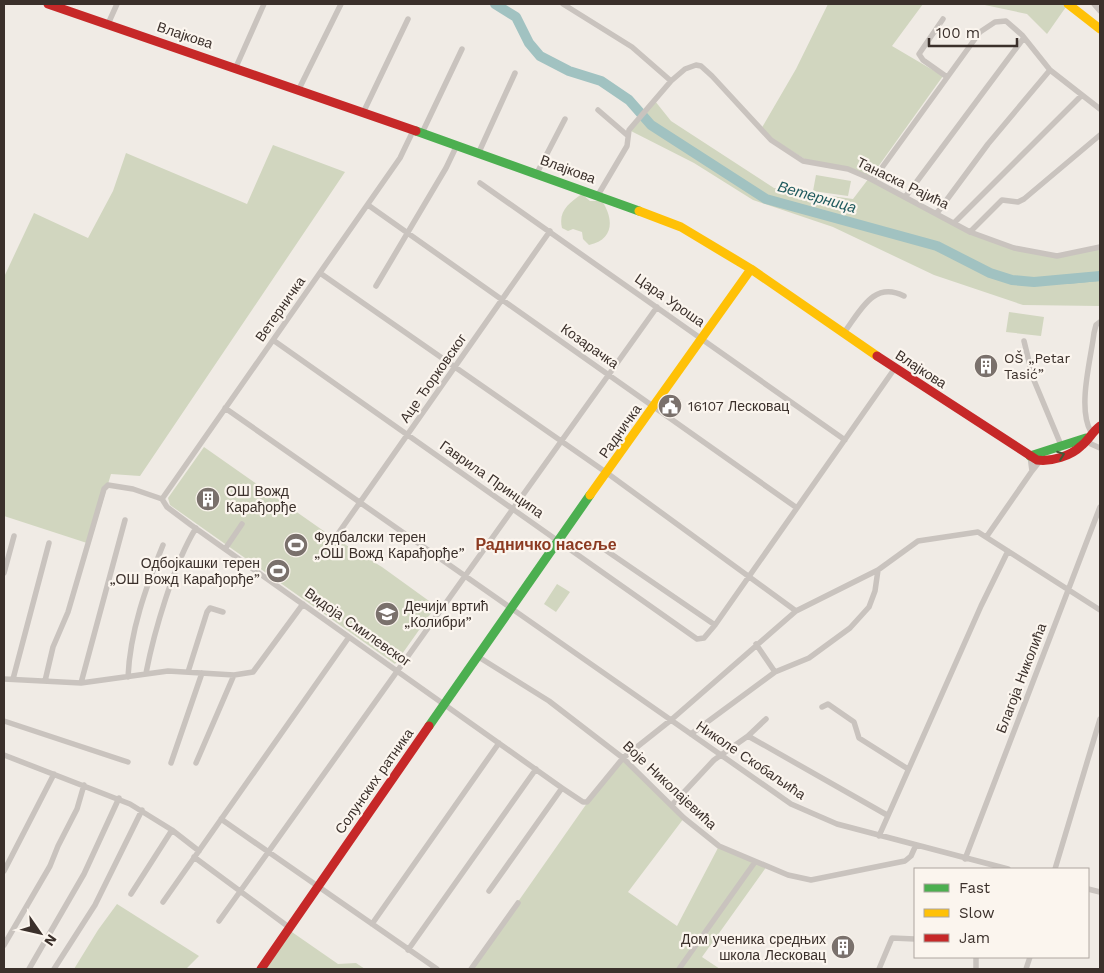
<svg xmlns="http://www.w3.org/2000/svg" width="1104" height="973" viewBox="0 0 1104 973" font-family="'Work Sans',sans-serif">
  <style>
    .green { fill: #d1d6bf }
    .water { fill: #a1c2c1 }
    .lines { fill: none; stroke-linecap: round; stroke-linejoin: round }
    .river { stroke: #a1c2c1; stroke-width: 10 }
    .street { stroke: #c9c3be; stroke-width: 5.5 }
    .fast { stroke: #4caf50; stroke-width: 9 }
    .slow { stroke: #ffc107; stroke-width: 9 }
    .jam { stroke: #c62828; stroke-width: 9 }
    .oneway { stroke: #415c38 }
    .labels { text-anchor: middle; stroke-width: 4.5; stroke-linejoin: round; paint-order: stroke }
    .street-label { font-size: 14px; fill: #3b302b; stroke: #fbf5ee }
    .poi-label { font-size: 14px; fill: #3b302b; stroke: #fbf5ee; text-anchor: start }
    .water-label { font-size: 15px; font-style: italic; fill: #1f5a5e; stroke: #fbf5ee }
    .quarter-label { font-size: 16px; font-weight: bold; fill: #8c3b22; stroke: #fbf5ee }
  </style>
  <rect width="100%" height="100%" fill="#f0ebe5"/>
  <path class="green" d="M828,4h95l-31,42 51,30 -73,102 114,60 73,18 43,-9v59l-77,-1 -89,-30 -101,-48 -80,-27 -59,-37 -65,-33 26,-29 16,20 103,67 79,11 16,-21 -21,-9 -37,-6 -51,-32 36,-62z
    M980,4h93h-5l-21,30 -20,-20z
    M273,145l72,27 -205,304 -29,-2 -21,70 -86,-28v-239l30,-64 54,25 25,-47 13,-38 121,51z
    M816,175l35,6 -3,15 -35,-5z
    M582,194l8,7h12c12,18 12,39 -13,44l-6,-6 -1,-7 -9,-3 -5,2 -6,-3c-4,-17 7,-25 20,-34z
    M1009,312l35,5 -3,19 -35,-4z
    M204,447l124,87 54,33 54,39 -41,58 -225,-159 -2,-7z
    M557,584l13,8 -14,20 -12,-8z
    M623,758l61,60 -56,74 49,34 42,-80 48,20 -65,91 18,12h-249l114,-163z
    M117,904l82,52 -13,13h-112l24,-39z
    M289,930l49,34 18,-1 9,6h-104z"/>
  <path class="water" d="M1100,273v8l-32,3 1,-8z"/>
  <g class="lines">
    <path class="river" d="M495,4l21,13 13,26 11,13 29,15 32,10 28,19 22,25 115,74 171,47 53,27 22,7 22,2 66,-6"/>
    <path class="street" d="M563,4l69,43 39,34
      M1094,4l6,7
      M943,19l-24,35 4,6 24,17
      M108,24l9,-20
      M236,67l28,-63
      M298,91l43,-87
      M598,110l29,25
      M363,113l45,-94
      M422,133l40,-84
      M479,152l36,-79
      M537,173l28,-54
      M873,180l107,-148 15,-10 11,-1 16,14 28,35 50,39
      M480,183l365,257
      M598,195l29,-49 2,-16 42,-49 14,-12 11,-4 5,1 11,10 59,64 32,21 45,8 21,9 101,54 44,16 43,8 43,-9
      M906,196l117,-157
      M368,205l429,303
      M937,213l51,-69 62,-74
      M954,223l127,-127
      M970,232l32,-32 16,2 6,-3 76,-64
      M320,273l287,200 189,138
      M376,286l70,-118 11,-23
      M843,334c17,-22 30,-54 61,-38
      M273,340l424,299 7,-1 11,-13
      M1024,341l9,37 28,67
      M225,408l566,396 46,20 171,45
      M1091,432c-14,-24 0,-73 3,-99l2,-8 4,-3
      M1086,438l5,6 9,4
      M1030,456l2,15 8,-10
      M162,499l238,-341 13,-27
      M987,536l45,-65
      M335,538l215,-307
      M601,547l114,78 180,-257
      M225,549l17,-25
      M4,573l10,-37
      M756,644l19,28
      M477,656l72,45 74,57 61,60 35,28 69,29 23,5 94,-19 6,-5 5,-11
      M188,672l19,-60 3,-4 13,4
      M146,673c8,-41 28,-110 50,-145
      M128,677c2,-46 18,-90 35,-132
      M4,679l77,4 87,-12 66,4 19,-3 50,-68
      M13,679l36,-136
      M45,681l8,-34 15,-35 36,-123 4,-4 25,4 29,10 5,8 24,18 371,263
      M81,683l44,-163
      M822,707l6,-3 26,18 5,16 49,31
      M4,721l124,41
      M691,734l84,-62 34,-14 41,-30 19,-21 6,-16 3,-21
      M748,736l139,79
      M4,755l126,49 42,26 27,21
      M171,763l31,-90
      M196,763l38,-88
      M672,805l42,-45 34,-24 18,-17
      M221,819l216,150
      M879,836l102,-230 27,-55
      M194,857l96,71
      M965,859l135,-352
      M1055,869l45,-150
      M4,871l50,-97
      M1088,889l12,3
      M489,891l73,-103 21,14h4l36,-44 48,-38 125,-109 82,-41 40,-29 60,-9 122,78
      M131,894l41,-64
      M163,902l186,-265
      M219,921l438,-614
      M372,924l127,-181
      M4,945l46,-79 8,-20 19,-37 7,-24
      M408,950l128,-181
      M29,969l55,-95 35,-76
      M54,969l41,-64 47,-95
      M471,969l47,-66
      M679,969l76,-107
      M879,969l13,-31 23,1
      M976,969v-12
      M1026,969l4,-12"/>
    <path class="fast" d="M416,131l223,80
      M1030,456l56,-18
      M429,726l161,-231"/>
    <path class="slow" d="M1068,4l32,25
      M639,211l42,16 70,42 126,87
      M590,495l161,-226"/>
    <path class="jam" d="M48,4l368,127
      M877,356l160,104c14,2 34,-4 44,-14 8,-6 11,-14 19,-20
      M261,969l168,-243"/>
  </g>
  <defs><path id="oneway-chevron" d="M-2-3.5L2.5 0L-2 3.5" fill="none" stroke-width="1.6" stroke-linecap="round" stroke-linejoin="round" transform="scale(1.25)"/></defs>
  <use class="oneway" href="#oneway-chevron" transform="translate(1061 455) rotate(-20)"/>
  <defs>
    <g id="building-disc" transform="scale(1.25)"><circle r="9.5" fill="#7a716c" stroke="#fbf5ee"/><path d="M-4-6H4V6H1V3H-1V6H-4ZM-2.5-4.3h1.7v1.8h-1.7ZM.8-4.3h1.7v1.8H.8ZM-2.5-1h1.7V.8h-1.7ZM.8-1h1.7V.8H.8Z" fill="#fff"/></g>
    <g id="civic-disc" transform="scale(1.25)"><circle r="9.5" fill="#7a716c" stroke="#fbf5ee"/><path d="M-.6-6.5H3V-4.5H.6V-3L4-1V1h2V6H-6V1h2V-1L-.6-3ZM-1.2 2.5V6h2.4V2.5Z" fill="#fff"/></g>
    <g id="stadium-disc" transform="scale(1.25)"><circle r="9.5" fill="#7a716c" stroke="#fbf5ee"/><path d="M0-5a6.5 5 0 1 0 0 10a6.5 5 0 1 0 0-10ZM-3.5-1.8h7v3.6h-7Z" fill="#fff"/></g>
    <g id="school-disc" transform="scale(1.25)"><circle r="9.5" fill="#7a716c" stroke="#fbf5ee"/><path d="M0-5L7-2L0 1L-7-2ZM-4 1L0 2.5L4 1V4Q0 6-4 4Z" fill="#fff"/></g>
  </defs>
  <g fill-rule="evenodd">
    <use href="#building-disc" x="986" y="366"/>
    <use href="#civic-disc" x="670" y="406"/>
    <use href="#building-disc" x="208" y="499"/>
    <use href="#stadium-disc" x="296" y="545"/>
    <use href="#stadium-disc" x="278" y="571"/>
    <use href="#school-disc" x="387" y="614"/>
    <use href="#building-disc" x="843" y="947"/>
  </g>
  <g class="labels">
    <g class="street-label">
      <text transform="translate(185 35) rotate(18)" y="5">Влајкова</text>
      <text transform="translate(568 169) rotate(20)" y="5">Влајкова</text>
      <text transform="translate(903 183) rotate(26)" y="5">Танаска Рајића</text>
      <text transform="translate(670 300) rotate(35)" y="5">Цара Уроша</text>
      <text transform="translate(280 309) rotate(-55)" y="5">Ветерничка</text>
      <text transform="translate(590 346) rotate(35)" y="5">Козарачка</text>
      <text transform="translate(921 369) rotate(33)" y="5">Влајкова</text>
      <text transform="translate(433 378) rotate(-55)" y="5">Аце Ђорковског</text>
      <text transform="translate(620 431) rotate(-55)" y="5">Радничка</text>
      <text transform="translate(492 479) rotate(35)" y="5">Гаврила Принципа</text>
      <text transform="translate(358 627) rotate(35)" y="5">Видоја Смилевског</text>
      <text transform="translate(1021 678) rotate(-69)" y="5">Благоја Николића</text>
      <text transform="translate(751 760) rotate(34)" y="5">Николе Скобаљића</text>
      <text transform="translate(374 781) rotate(-55)" y="5">Солунских ратника</text>
      <text transform="translate(670 785) rotate(43)" y="5">Воје Николајевића</text>
    </g>
    <g class="poi-label">
      <text x="1004" y="363">OŠ „Petar<tspan x="1004" dy="16">Tasić”</tspan></text>
      <text x="688" y="411">16107 Лесковац</text>
      <text x="226" y="496">ОШ Вожд<tspan x="226" dy="16">Карађорђе</tspan></text>
      <text x="314" y="542">Фудбалски терен<tspan x="314" dy="16">„ОШ Вожд Карађорђе”</tspan></text>
      <text x="260" y="568" text-anchor="end">Одбојкашки терен<tspan x="260" dy="16">„ОШ Вожд Карађорђе”</tspan></text>
      <text x="404" y="611">Дечији вртић<tspan x="404" dy="16">„Колибри”</tspan></text>
      <text x="826" y="944" text-anchor="end">Дом ученика средњих<tspan x="826" dy="16">школа Лесковац</tspan></text>
    </g>
    <g class="water-label">
      <text transform="translate(817 197) rotate(16)" y="5">Ветерница</text>
    </g>
    <g class="quarter-label">
      <text x="546" y="550">Радничко насеље</text>
    </g>
  </g>
  <rect width="1104" height="973" fill="none" stroke="#3b302b" stroke-width="10"/>
  <rect x="914" y="868" width="175" height="90" fill="#fbf5ee" stroke="#aea6a0"/>
  <rect x="924" y="884" width="25" height="8" fill="#4caf50" stroke="#aea6a0"/>
  <text x="959" y="893" font-size="15" fill="#3b302b">Fast</text>
  <rect x="924" y="909" width="25" height="8" fill="#ffc107" stroke="#aea6a0"/>
  <text x="959" y="918" font-size="15" fill="#3b302b">Slow</text>
  <rect x="924" y="934" width="25" height="8" fill="#c62828" stroke="#aea6a0"/>
  <text x="959" y="943" font-size="15" fill="#3b302b">Jam</text>
  <g transform="translate(40 933) rotate(124)" stroke="#fbf5ee" stroke-width="4" paint-order="stroke">
  <path d="M0-4L9 19L0 12L-9 19Z" fill="#3b302b"/>
  <text y="-8" font-size="14" font-weight="bold" text-anchor="middle" fill="#3b302b">N</text>
  </g>
  <path d="M929 38v8h88v-8" fill="none" stroke="#3b302b" stroke-width="2.5"/>
  <text x="936" y="38" font-size="15" fill="#3b302b" stroke="#fbf5ee" stroke-width="4" paint-order="stroke">100 m</text>
</svg>
